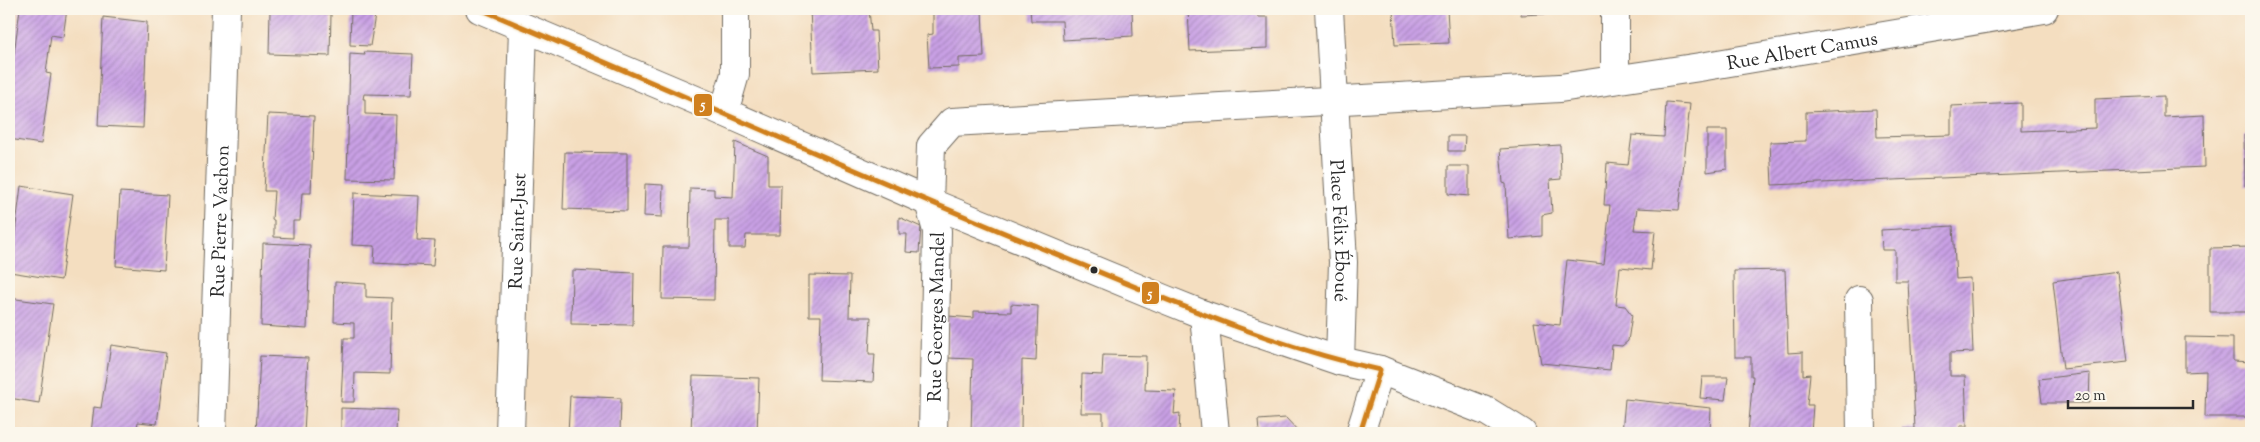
<svg xmlns="http://www.w3.org/2000/svg" width="2260" height="442" viewBox="0 0 2260 442" font-family="'Sorts Mill Goudy',serif">
  <style>
    .building { fill: url(#building-hatch) }
    .lines { fill: none; stroke-linecap: round; stroke-linejoin: round }
    .street-casing { stroke: #716a5f; stroke-width: 30 }
    .street { stroke: #fff; stroke-width: 28 }
    .bus-1-casing { stroke: #fbf7ec; stroke-width: 9 }
    .bus-1 { stroke: #d0801e; stroke-width: 5 }
    .bus-dot { fill: #2b2b2b; stroke: #fbf7ec; stroke-width: 2 }
    .labels { text-anchor: middle; stroke-width: 5; stroke-linejoin: round; paint-order: stroke }
    .street-label { font-size: 19px; fill: #2b2b2b; stroke: #fbf7ec }
    .line-badge { stroke: #fbf7ec; stroke-width: 2 }
    .badge-label { font-size: 14px; text-anchor: middle; font-weight: bold; fill: #fff }
  </style>
  <defs>
    <pattern id="building-hatch" width="6" height="6" patternUnits="userSpaceOnUse" patternTransform="scale(1.25)"><rect width="6" height="6" fill="#c9a0e5"/><path d="M-1 1l2-2M0 6l6-6M5 7l2-2" fill="none" stroke="#a383ba"/></pattern>
  </defs>
  <rect width="100%" height="100%" fill="#fbf7ec"/>
  <filter id="ink" filterUnits="userSpaceOnUse"><feTurbulence type="fractalNoise" baseFrequency=".02" numOctaves="2"/><feDisplacementMap in="SourceGraphic" scale="10" xChannelSelector="R" yChannelSelector="G"/><feConvolveMatrix kernelMatrix="1 2 1 2 8 2 1 2 1" color-interpolation-filters="sRGB"/></filter>
  <filter id="wash" filterUnits="userSpaceOnUse"><feTurbulence type="fractalNoise" baseFrequency=".0096" numOctaves="4" result="noise"/><feDisplacementMap in="SourceGraphic" scale="20" xChannelSelector="R" yChannelSelector="G"/><feGaussianBlur stdDeviation="1.12" result="paint"/><feColorMatrix in="noise" values="0 0 0 0 0 0 0 0 0 0 0 0 0 0 0 0 0 1.4 0 .05"/><feComposite in="paint" operator="in"/></filter>
  <g filter="url(#wash)">
    <rect width="100%" height="100%" fill="#f4dec0"/>
    <g id="blocks">
      <path class="building" d="M20,9h47l-4,28 -12,-2 -5,38 5,1 -10,70 -32,-5v-48z
        M351,9h25l-6,37 -20,-1z
        M654,9h12l-2,4z
        M810,9h59l2,22h5l2,38 -65,3z
        M933,9h49l2,48 -25,1v9l-30,1 -2,-33 6,-1z
        M1030,9h102l1,27 -70,4 -1,-19h-31z
        M1188,9h69l1,8h10v31l-78,3z
        M1393,9h54l2,34 -54,2z
        M1521,9h42v4l-42,2z
        M270,10l61,4 -1,42 -61,-2z
        M103,17l44,5 -4,106 -45,-2z
        M364,52l49,2 -2,41 -47,-1 -1,5h2v15l31,1 -2,65 -47,-1 3,-125 15,1z
        M2164,96v21l40,-2 1,52 -433,18 -2,-43 36,-1v-29l70,-3 1,28 74,-2v-29l70,-3v28l74,-3v-29z
        M1666,102l24,2 -11,106 -42,-2 -3,22 21,1 -4,39 -31,-3 -4,38 9,1 7,9 -4,26 -6,5 -10,-1 -2,25 -69,-7 -7,-41 26,3 7,-65 37,4 6,-59h-6l3,-42 21,2 4,-30 32,2z
        M268,114l46,2 -3,77h-9l-2,28h-7v17l-19,-1v-17h-2l2,-29h-10z
        M1707,130h20v39l-20,3z
        M2244,135h7v51h-6z
        M1448,136h17l-1,15h-16z
        M735,142l33,14v29h13l-1,50h-34l-1,13h-16v-28h-14l-1,80 -52,-1 1,-52h26l1,-59 24,1v7l19,1z
        M1560,145l1,34 -11,1 2,33 -10,2v21l-33,3 -3,-55 -3,-1 -3,-34z
        M565,152l62,1v58l-64,-2z
        M1448,166h21v30l-21,-2z
        M645,184l18,1 -1,32 -18,-1z
        M21,186l52,8 -12,86 -51,-8z
        M120,192l48,3 -4,75 -48,-4z
        M354,193l65,3 -2,44 18,1 -2,25 -59,-3 1,-17 -23,-1z
        M899,217l22,10 -2,26 -13,-1 1,-18h-8z
        M1953,226l3,53 14,-1 3,74 -23,1v23h15l2,50h-7v7h-57v-4h12l-7,-148h-13v-31h-13l-1,-20z
        M263,243l47,2 -3,84 -46,-3z
        M2251,247v65h-41v-64z
        M572,270l62,3 -1,52 -62,-1z
        M1785,270l3,83 15,-1v23l7,-1 -3,31h6l-2,28h-63l5,-57h-2v-19h-16l-1,-86z
        M2117,272l11,90 -65,7 -10,-88z
        M809,275l41,1 -1,41h22l-2,37h6l-2,28 -54,-2 2,-64h-12z
        M335,282l31,2v13l26,1 -2,76 -35,-1 -1,29h-13l3,-64h10v-15l-20,-1z
        M9,298l44,6 -14,99 -30,-5z
        M1011,304l27,2 -2,55 -14,-1 -1,73h-50l2,-74 -25,-1v-42l26,2v-7l37,1z
        M2185,337l48,1v23l18,1v55h-46l1,-46 -21,1z
        M111,345l55,8 -9,71 -19,-2 -2,11h-45l3,-26 7,1z
        M1103,355l43,1 -1,34 31,1 -2,23 6,-1 -1,20h-76v-20h-22l1,-39 20,1z
        M260,356l48,2 -4,75h-48z
        M2090,373l-1,30h-47l-3,-24z
        M693,376l66,2 -2,55h-66z
        M1702,377h26l-3,23 -25,-2z
        M570,396l51,2 -1,35h-52z
        M1625,399l86,9 -1,25h-88z
        M341,408l56,2 -1,23h-55z
        M1286,418l14,15h-41l-1,-13z"/>
    </g>
  </g>
  <g filter="url(#ink)">
    <use href="#blocks" fill-opacity="0" stroke="#716a5f" stroke-width="1"/>
    <g class="lines">
      <g class="street-casing">
        <g id="street">
          <path d="M480,9l244,103 205,90 235,97 40,16 136,46 40,9 108,42 34,21"/>
          <path id="s1" d="M1329,9l14,253 -3,99"/>
          <path d="M1615,9v70"/>
          <path d="M724,112l11,-38v-65"/>
          <path d="M1859,300l2,133"/>
          <path d="M1204,315l11,118"/>
          <path id="s2" d="M212,433l14,-424"/>
          <path id="s3" d="M510,433l13,-405"/>
          <path id="s4" d="M933,433l4,-202 -8,-29 2,-56 21,-24 608,-34 140,-21 344,-58"/>
          <path d="M1360,433l20,-63"/>
        </g>
      </g>
      <use href="#street" class="street"/>
      <g class="bus-1-casing">
        <path id="bus-1" d="M480,9c187,79 373,162 561,239 111,45 222,96 339,122
          M1360,433l20,-63"/>
      </g>
      <use href="#bus-1" class="bus-1"/>
    </g>
  </g>
  <circle class="bus-dot" cx="1094" cy="270" r="4.5"/>
  <g class="labels">
    <g class="street-label">
      <text dy="7" stroke="none"><textPath href="#s4" startOffset="1174">Rue Albert Camus</textPath></text>
      <text dy="7" stroke="none"><textPath href="#s2" startOffset="212">Rue Pierre Vachon</textPath></text>
      <text dy="7" stroke="none"><textPath href="#s3" startOffset="202">Rue Saint-Just</textPath></text>
      <text dy="7" stroke="none"><textPath href="#s1" startOffset="222">Place Félix Éboué</textPath></text>
      <text dy="7" stroke="none"><textPath href="#s4" startOffset="116">Rue Georges Mandel</textPath></text>
    </g>
  </g>
  <g class="line-badge">
    <rect x="693" y="93" width="20" height="24" rx="5" fill="#d0801e"/>
    <rect x="1141" y="281" width="19" height="24" rx="5" fill="#d0801e"/>
  </g>
  <g class="badge-label">
    <text x="703" y="109">5</text>
    <text x="1150" y="298">5</text>
  </g>
  <rect width="2260" height="442" fill="none" stroke="#fbf7ec" stroke-width="30"/>
  <path d="M2068 400v8h125v-8" fill="none" stroke="#2b2b2b" stroke-width="2.5"/>
  <text x="2075" y="400" font-size="15" fill="#2b2b2b" stroke="#fbf7ec" stroke-width="4" paint-order="stroke">20 m</text>
</svg>
